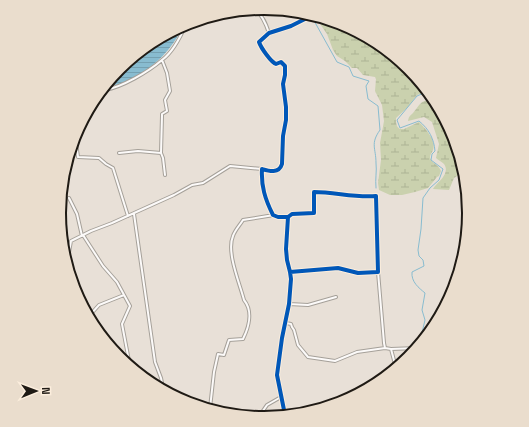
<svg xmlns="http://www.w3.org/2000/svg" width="529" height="427" viewBox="0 0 529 427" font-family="'Space Grotesk',sans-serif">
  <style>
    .wetland { fill: url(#wetland-marsh) }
    .water { fill: url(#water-rules) }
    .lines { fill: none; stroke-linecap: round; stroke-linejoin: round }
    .stream { stroke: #88bcd0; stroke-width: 1 }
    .street-casing { stroke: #a5a099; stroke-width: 4 }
    .street { stroke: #fcfaf9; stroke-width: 2 }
    .cycleway-casing { stroke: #fceedd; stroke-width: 6 }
    .cycleway { stroke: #0057b8; stroke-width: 4 }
    .rim { fill: none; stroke: #1f1a14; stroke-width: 2 }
  </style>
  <defs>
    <pattern id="wetland-marsh" width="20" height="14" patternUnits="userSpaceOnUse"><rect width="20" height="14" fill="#cad1ae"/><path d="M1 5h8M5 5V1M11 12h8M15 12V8" fill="none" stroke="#adb395"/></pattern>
    <pattern id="water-rules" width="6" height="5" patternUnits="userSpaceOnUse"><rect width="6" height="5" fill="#88bcd0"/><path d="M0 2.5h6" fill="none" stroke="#75a1b2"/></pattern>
  </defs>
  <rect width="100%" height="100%" fill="#e8e0d7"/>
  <path class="wetland" d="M316,18l27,6 66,44 -3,5c1,9 7,10 15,12l5,7 -9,3 -9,12 -12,11c0,4 0,9 4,11h4l15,-7c6,6 18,19 14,28 -1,3 -3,4 -3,8 3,6 9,7 11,13l-2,5 -2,1 -9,11 -13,4 -13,3h-12l-11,-5 -1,-7 3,-23 -1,-17 4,-22 -2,-16 -7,-14 1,-12 -1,-2 -12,-2 -6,-7h-5l-7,-7 -8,-5 -4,-6 -6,-16z
    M431,100l23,35 8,38 -8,5 -5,12 -16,-1c4,-7 18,-15 11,-25 -2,-2 -6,-4 -8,-6l3,-14 -7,-22 -8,-5 -16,4c1,-5 2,-5 5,-8 7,-8 6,-12 18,-13z"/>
  <path class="water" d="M183,26c-10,23 -29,41 -51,53 -8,4 -18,6 -26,9l13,-20z"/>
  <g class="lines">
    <path class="stream" d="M312,17l25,45 12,5 4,9 16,5 -3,5 2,13 10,7 2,24c-10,14 -4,18 -4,33 1,8 -1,16 0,25
      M412,71h-4v7l5,4 7,1
      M417,345l3,-4 5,-21 -3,-10 3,-17c-6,-5 -14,-11 -13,-21l12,-6 -1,-6 -4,-4 -1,-6 3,-21 2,-31 7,-10 9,-8 4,-11 -12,-9 1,-6 3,-3c-1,-12 -6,-22 -16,-30l-19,7 -3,-8 20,-24 7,-3 5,3"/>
    <g class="street-casing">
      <path id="street" d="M256,10c7,6 10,14 13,23
        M162,60l5,13 3,18 -5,9 2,11 -5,3v2l-1,37 2,5 2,17
        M105,90c17,-3 43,-18 57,-30 11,-8 19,-24 24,-36
        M75,135l3,22 21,1 7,6 7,4 15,48
        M119,153l19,-2 23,2
        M69,198l8,16 5,22
        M134,214l21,148 6,16 2,10
        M288,217l4,-3 22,-1v-21c21,0 41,6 62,4l2,76 -20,1 -20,-5 -48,4
        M83,235l20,31 14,16 13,24 -8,18 7,37 6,8
        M68,258l3,-17 20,-10 21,-8 62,-28 18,-10 11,-2 27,-17 32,3
        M378,272l6,71 1,5 6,1 5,19
        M289,304l19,1 28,-8
        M90,315l9,-10 25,-10
        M286,323l5,1 1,3 2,3 4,15 10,12 27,4 22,-9 28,-4
        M391,349l26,-1
        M210,408l4,-36 4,-18 6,1 5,-15 14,-1c6,-12 10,-28 1,-39 -4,-16 -18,-48 -11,-64 2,-6 7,-11 10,-16l31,-5
        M285,415l-8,-40 5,-37 7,-34 2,-25 -1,-7 -3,-12 -1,-11 2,-32h-10l-5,-2c-8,-16 -12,-29 -11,-46 7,2 17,5 20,-5l1,-28 3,-16v-13l-3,-23 2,-9v-9l-4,-4 -5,2c-5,-2 -15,-16 -17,-22l10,-9 22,-7 18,-9
        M258,418l9,-13 14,-8"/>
    </g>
    <use href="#street" class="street"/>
    <g class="cycleway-casing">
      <path id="cycleway" d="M288,217l4,-3 22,-1v-21c21,0 41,6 62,4l2,76 -20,1 -20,-5 -48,4
        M285,415l-8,-40 5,-37 7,-34 2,-25 -1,-7 -3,-12 -1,-11 2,-32h-10l-5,-2c-8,-16 -12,-29 -11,-46 7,2 17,5 20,-5l1,-28 3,-16v-13l-3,-23 2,-9v-9l-4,-4 -5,2c-5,-2 -15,-16 -17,-22l10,-9 22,-7 18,-9"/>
    </g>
    <use href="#cycleway" class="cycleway"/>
  </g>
  <path d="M0 0H529V427H0ZM66 213a198 198 0 1 1 396 0a198 198 0 1 1-396 0Z" fill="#eaddcd" fill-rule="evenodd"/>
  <path class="rim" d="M66 213a198 198 0 1 1 396 0a198 198 0 1 1-396 0Z"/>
  <g transform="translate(36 391) rotate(89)" stroke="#fceedd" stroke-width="3" paint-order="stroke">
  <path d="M0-3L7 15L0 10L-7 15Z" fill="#1f1a14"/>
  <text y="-6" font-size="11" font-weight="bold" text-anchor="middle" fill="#1f1a14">N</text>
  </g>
</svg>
